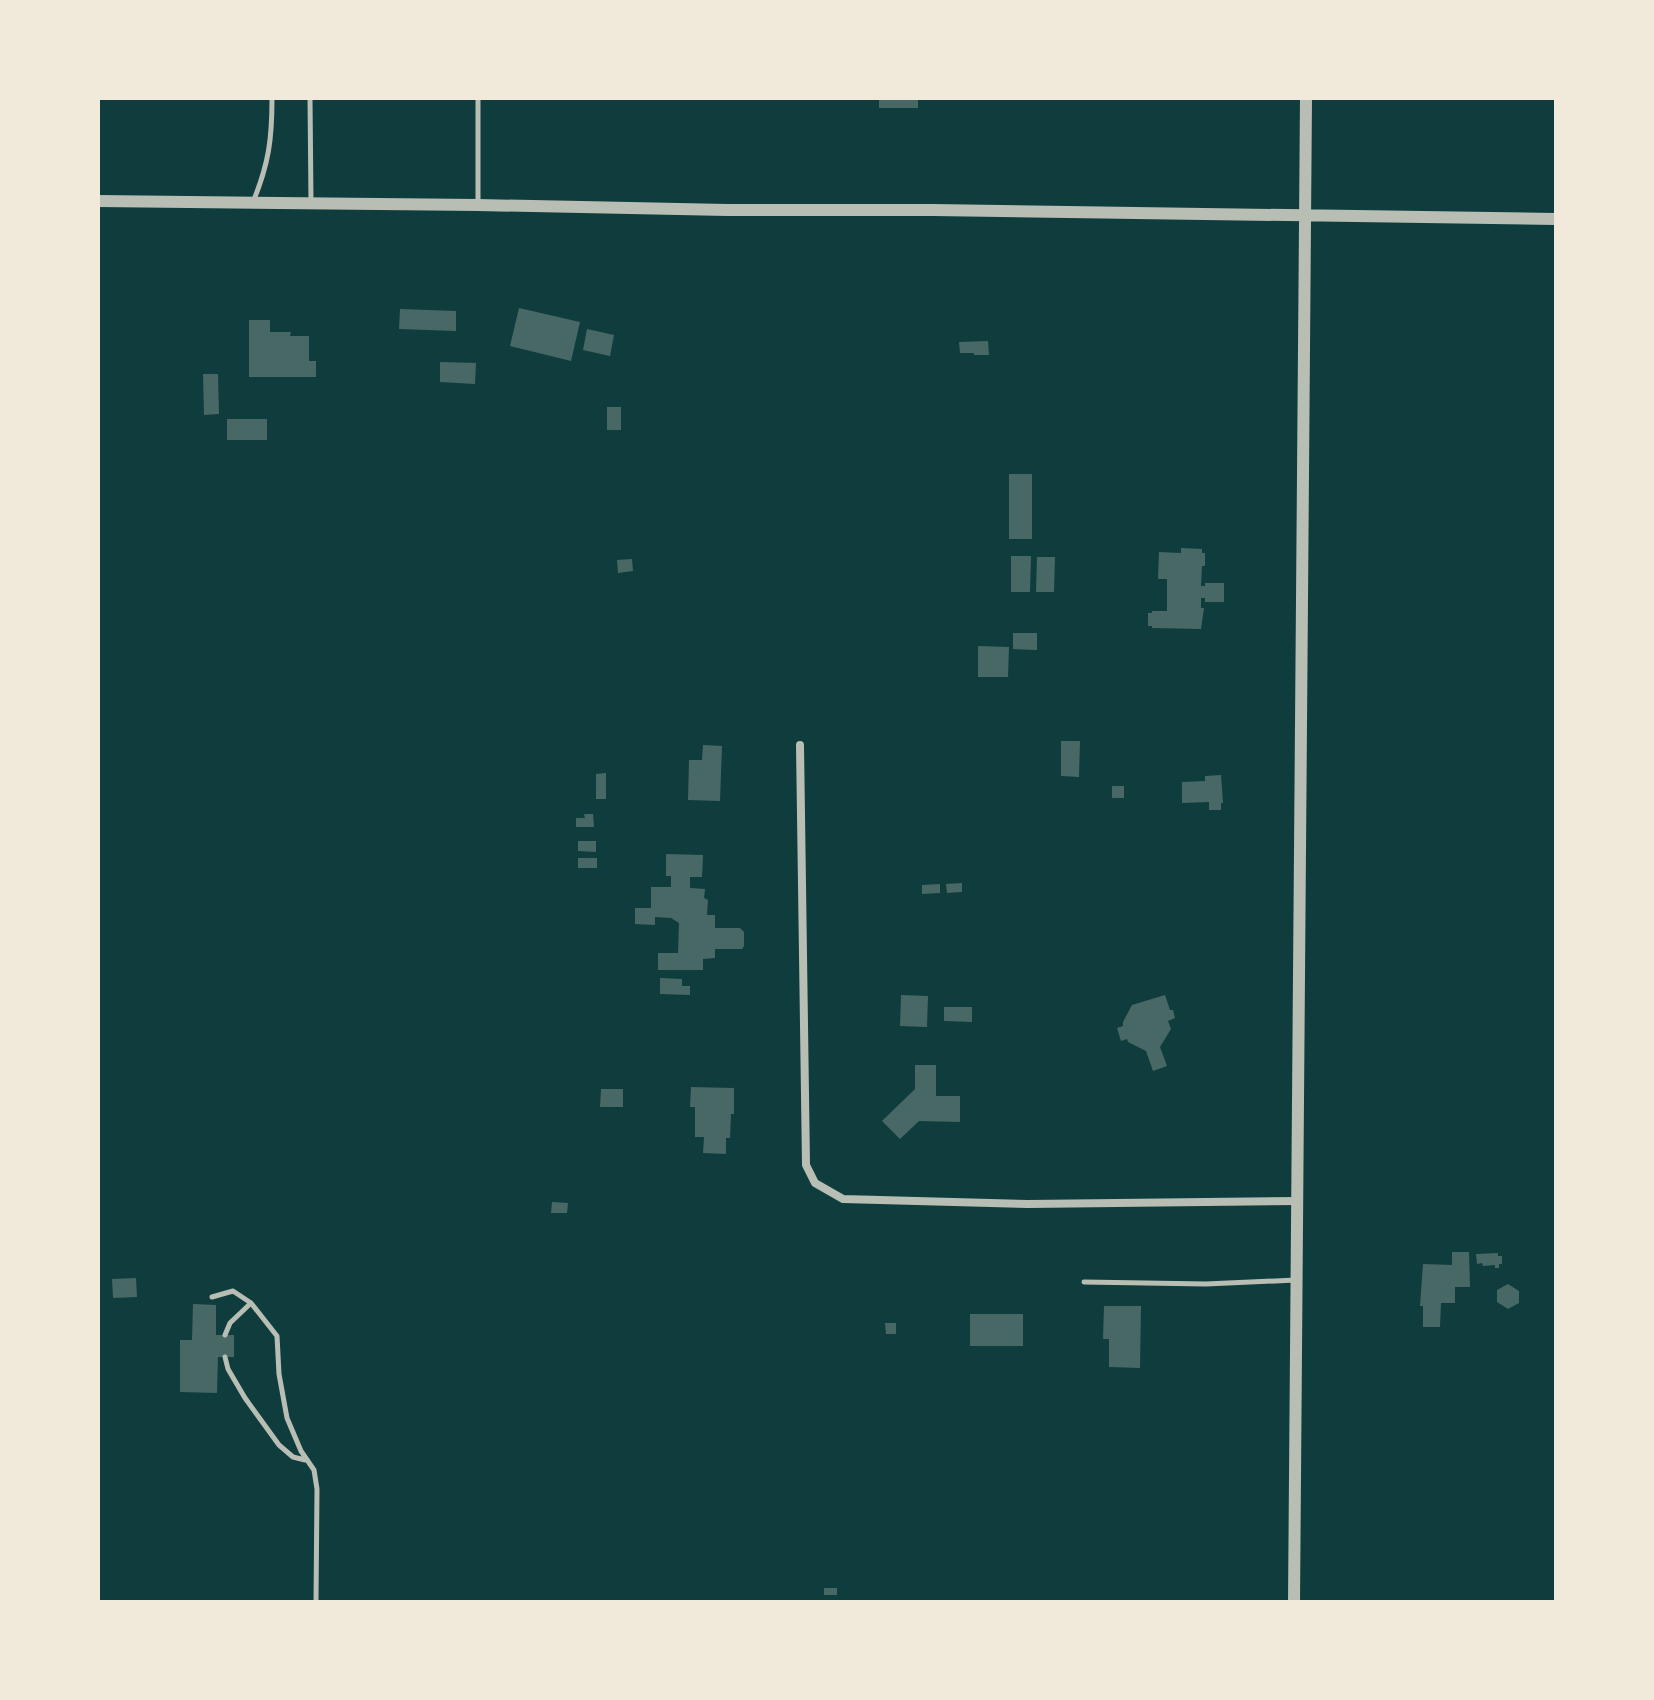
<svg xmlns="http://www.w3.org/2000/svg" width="1654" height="1700" viewBox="0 0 1654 1700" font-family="'PT Sans Narrow',sans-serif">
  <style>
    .building { fill: #486865 }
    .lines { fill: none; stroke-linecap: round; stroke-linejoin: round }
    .service { stroke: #b8beb3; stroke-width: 5 }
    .minor { stroke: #b8beb3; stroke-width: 8 }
    .tertiary { stroke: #b8beb3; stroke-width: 12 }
  </style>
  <rect width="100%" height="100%" fill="#0f3d3e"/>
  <path class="building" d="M879,98h39v10h-39z
    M519,308l61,14 -9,39 -61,-15z
    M400,309l56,2v20l-57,-2z
    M249,320h21v12h21l-1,4h19v25h7v16h-67z
    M587,329l27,6 -4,21 -27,-6z
    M988,341l1,14h-15v-2h-14l-1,-11z
    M440,362l36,1 -1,21 -35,-2z
    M203,374h15l1,40 -15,1z
    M607,407h14v23h-14z
    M227,419h40v21h-40z
    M1009,474h23v65h-23z
    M1181,548l21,1v4h3v13h-3l-1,20h4v-3h19v19h-19v-4h-4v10h3l-3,21 -49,-1v-2h-4v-13h4v-2h15v-32h-9l1,-27 22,1z
    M1011,556h20l-1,36h-19z
    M1037,557h18l-1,35h-18z
    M632,559l1,12 -15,2 -1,-13z
    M1013,633h24v17l-24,-1z
    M978,646l31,1 -1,30h-30z
    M1061,741h19l-1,36 -18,-1z
    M703,745l19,1 -2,55 -32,-1 1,-40h13z
    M606,773v26h-10v-25z
    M1221,775l2,28h-2v7h-12v-8l-27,1v-21l23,-1v-5z
    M1112,786h12v12h-12z
    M584,814h9l1,13h-18v-9h9z
    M578,841h18v11l-18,-1z
    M666,854l37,1 -1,22h-12v11l15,1 -1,9 4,2 -1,15h8v13h25l4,4v14l-2,3h-27v9l-12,1v11h-45v-17h20l1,-30 -8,-5 -16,-1v8l-20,-1v-16h16v-21h20v-11h-5z
    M578,858h19v10h-19z
    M962,883v9l-15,1 -1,-9z
    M940,884v9l-18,1v-9z
    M660,978l22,1v7h8v9l-30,-1z
    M901,995l27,1 -1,31 -27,-1z
    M1165,995l5,15h3l2,8 -7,3 3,8 -11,18 7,19 -14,5 -7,-20 -18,-9 -1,-3 -6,2 -4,-13 6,-2v-4l9,-17z
    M944,1007h28v15l-28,-1z
    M915,1065h21v31h24v26l-41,-1 -19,18 -18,-18 33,-32z
    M691,1087l43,1v26h-3l-1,24h-4v16l-23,-1 1,-16h-9v-30h-5z
    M601,1089h22v18h-23z
    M552,1202l16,1 -1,10h-16z
    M1452,1252h17l1,35h-15v16h-14l-1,24h-17v-21h-3l3,-42 29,1z
    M1498,1253v3h4v8h-3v4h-4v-3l-12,1 -1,-3 -5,1 -1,-10z
    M136,1278l1,19 -24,1 -1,-19z
    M1508,1284l11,7v12l-11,6 -11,-7v-12z
    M193,1304l23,1v30h18v22h-16l-1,36 -37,-1v-52h12z
    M1104,1306h37l-1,62 -31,-1v-28h-6z
    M970,1314h53v32h-53z
    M885,1323h11v11h-10z
    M824,1588h13v7h-13z"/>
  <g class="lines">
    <path class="service" d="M310,98l1,104
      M253,202c16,-39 19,-63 19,-104
      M478,205v-107
      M1084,1282l122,2 90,-4
      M212,1297l21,-6 18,12 26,33 2,38 8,44 14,33 13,19 3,19 -1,113
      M225,1335l5,-12 21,-20
      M225,1357l3,12 17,29 34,47 14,12 12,3"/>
    <path class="minor" d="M800,745l6,420 9,18 28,16 185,5 270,-3"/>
    <path class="tertiary" d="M98,201l380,4 249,5h206l623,9
      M1294,1602l12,-1504"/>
  </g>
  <rect width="1654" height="1700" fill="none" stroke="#f1e9da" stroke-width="200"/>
</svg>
